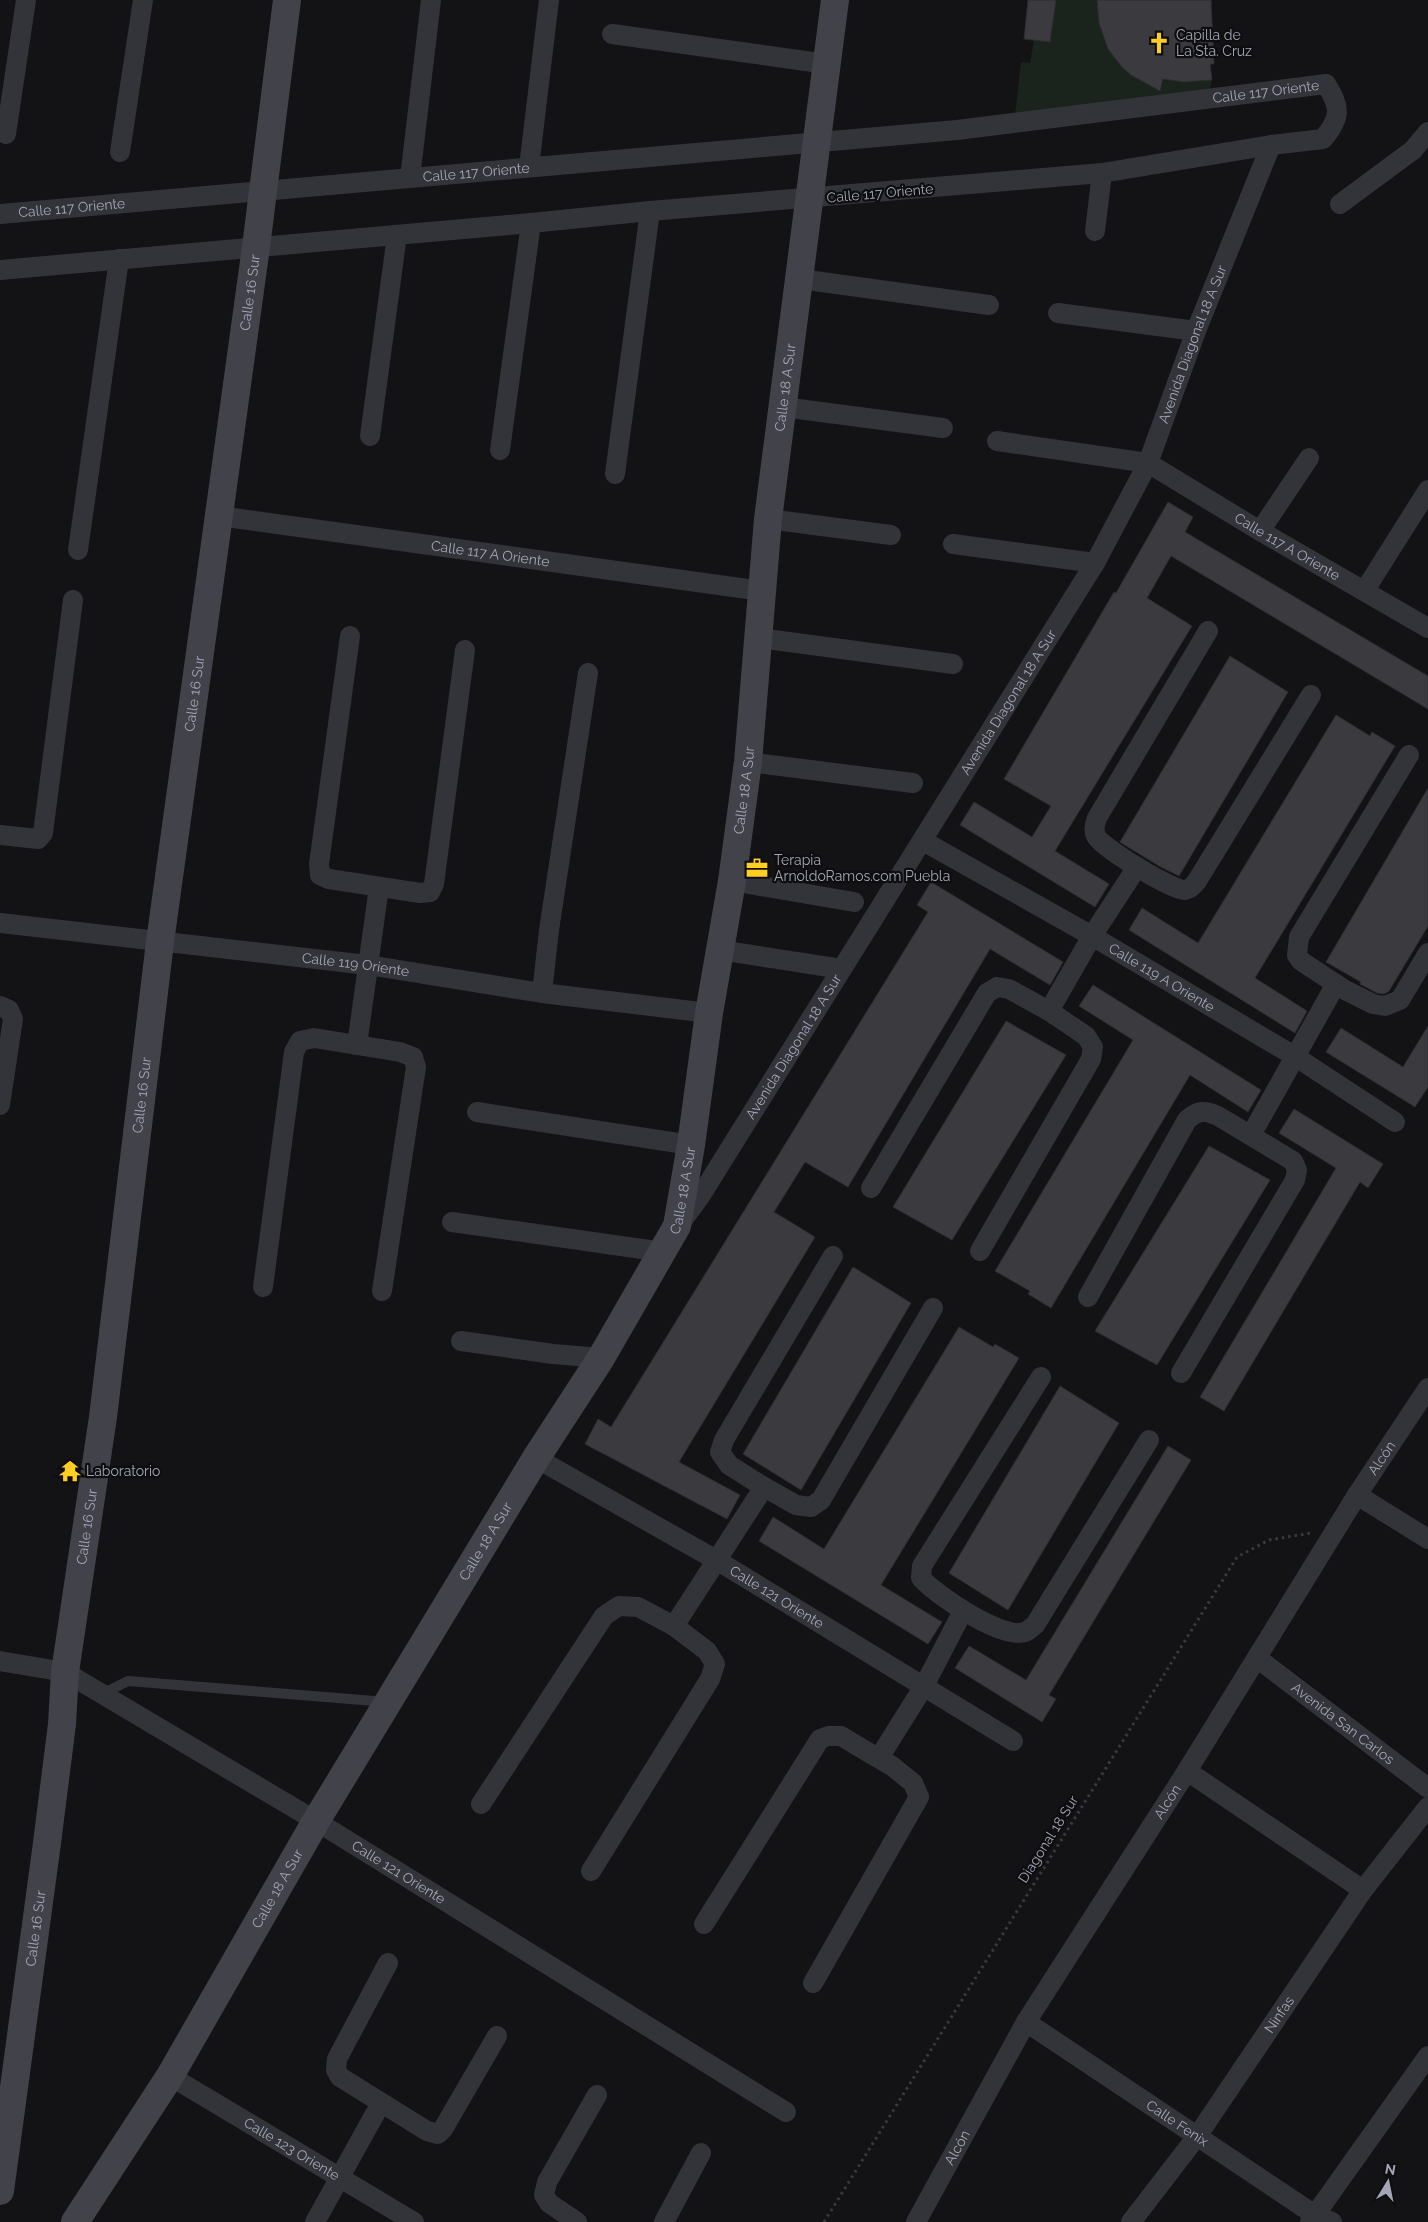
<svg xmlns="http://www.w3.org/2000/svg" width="1428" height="2222" viewBox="0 0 1428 2222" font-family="Raleway,sans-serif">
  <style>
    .green { fill: #1a231c }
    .building { fill: #3a3a3f; stroke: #2d2c31 }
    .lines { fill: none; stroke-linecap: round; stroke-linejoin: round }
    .path { stroke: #393a41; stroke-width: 3; stroke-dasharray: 2.5 4; stroke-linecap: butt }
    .lane { stroke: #33333a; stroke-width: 10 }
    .street { stroke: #33333a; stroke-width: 20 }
    .secondary { stroke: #41424a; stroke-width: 28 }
    .labels { text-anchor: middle; stroke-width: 4.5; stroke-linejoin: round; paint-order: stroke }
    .poi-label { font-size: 14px; fill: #a2a6b6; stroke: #0e0d0f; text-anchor: start }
    .street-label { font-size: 14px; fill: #a2a6b6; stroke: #0e0d0f }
  </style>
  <rect width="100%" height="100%" fill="#131214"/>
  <path class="green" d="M1056,0h41c3,49 20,69 63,91l4,-12 20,3 28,-2 -3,17 -195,26 7,-61 9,1 4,-23 16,2z"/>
  <path class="building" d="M1028,0h28l-6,42 -26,-3z
    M1097,0h114l3,64h-4l2,16 -28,2 -21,-3 -3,12 -29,-16 -9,-8 -14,-18 -9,-26z
    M1168,502l25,15 -8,15 243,144v33l-257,-153 -24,42 45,28 -137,225 54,33 -14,23 -135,-82 14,-23 58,35 19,-31 -47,-27 110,-187 2,1z
    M1230,656l58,36 -109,184 -20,-10 -39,-24z
    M1336,715l34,21 2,-4 23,14 -140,232 52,33 -12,22 -166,-103 13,-22 56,35z
    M1428,788v138l-39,65 -5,3 -7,-1 -17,-9 1,-2 -35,-20z
    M931,882l132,80 -13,23 -60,-36 -142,238 -43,-25 -31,50 41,25 -136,225 61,33 -13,24 -142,-75 13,-25 13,8 317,-515 -11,-7z
    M1093,985l168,105 -13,22 -58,-37 -139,233 -23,-14 2,-3 -35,-20 138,-231 -54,-34z
    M1006,1021l60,34 -114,185 -59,-33z
    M1428,1026v61l-13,20 -89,-55 15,-24 62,39z
    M1294,1109l89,55 -15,24 -8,-6 -136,229 -24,-14 136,-229 -57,-35z
    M1209,1146l61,34 -113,185 -62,-34z
    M853,1267l58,36 -110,187 -58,-36z
    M959,1327l34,20 2,-3 24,14 -138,227 61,37 -14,22 -169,-103 14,-24 51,32z
    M1060,1386l59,37 -111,187 -59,-37z
    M1168,1446l23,14 -142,235 7,4 -14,23 -87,-54 14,-22 57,34z"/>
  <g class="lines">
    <path class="path" d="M824,2222l413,-665 32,-17 42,-7"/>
    <path class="lane" d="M102,1694l26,-13 259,21"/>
    <g class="street">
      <path d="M612,34l215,30"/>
      <path d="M6,134l20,-134"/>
      <path d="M120,152l23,-152"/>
      <path d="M529,167l20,-167"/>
      <path d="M410,178l21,-178"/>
      <path d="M1340,204l73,-54 15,-18"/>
      <path id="s1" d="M0,214l957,-84 369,-46c15,23 15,34 -3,55l-52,6 -169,28 -452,38 -119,12 -531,47"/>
      <path d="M1095,231l7,-58"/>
      <path d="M800,279l189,26"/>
      <path d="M1058,313l138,18"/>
      <path d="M783,407l160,21"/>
      <path d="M370,436l27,-201"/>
      <path id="s2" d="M997,441l151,22 112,68 168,97"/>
      <path d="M500,450l31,-227"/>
      <path d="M615,474l35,-263"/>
      <path id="s3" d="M219,516l543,75"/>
      <path d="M768,519l123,16"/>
      <path d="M1260,531l49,-73"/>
      <path d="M953,544l142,19"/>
      <path d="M78,550l41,-291"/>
      <path d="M1365,590l63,-100"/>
      <path d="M1208,631l-111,187c-2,7 -4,11 -1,18 5,11 77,55 89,54 5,-1 9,-5 12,-9l114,-186"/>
      <path d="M350,636l-31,228 1,11 9,4 91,14 10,-1 4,-8 31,-234"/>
      <path d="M759,638l194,26"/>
      <path d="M1409,755l-110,182 -2,18 4,6 44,29 28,14 12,2 15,-6 28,-47"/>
      <path d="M748,762l165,21"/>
      <path d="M0,835l38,4 5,-6 30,-233"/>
      <path id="s4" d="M923,841l169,95 204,121 99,65"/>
      <path d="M732,881l122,21"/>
      <path id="s5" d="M0,923l368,42 174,28 167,20"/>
      <path d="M720,950l122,19"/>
      <path d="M542,993l7,-63 39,-257"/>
      <path d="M0,1006l9,4 4,9 -13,86"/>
      <path d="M1049,1011l43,-75 45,-69"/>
      <path d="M357,1045l22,-158"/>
      <path d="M477,1112l214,33"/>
      <path d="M1251,1135l85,-151"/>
      <path d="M871,1188l116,-195 10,-6 12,2 40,22 37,25 7,11 -2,12 -111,192"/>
      <path d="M452,1222l211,30"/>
      <path id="s6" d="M679,1225l22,-30 394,-632 53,-100 48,-132 75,-186"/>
      <path d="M833,1256l-109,184 -4,12 9,13 35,22 32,18 15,2 10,-7 112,-192"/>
      <path d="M263,1287l31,-235 6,-11 14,-3 86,14 13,5 3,10 -34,224"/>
      <path d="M1088,1297l99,-177c11,-10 18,-10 31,-4l75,45 4,9 -2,10 -114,193"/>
      <path d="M461,1341l92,13 48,4"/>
      <path d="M1041,1377l-119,189 -1,12c15,17 81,62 104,54 3,-1 7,-5 10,-7l114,-185"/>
      <path id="s7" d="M536,1458l182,103 295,180"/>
      <path d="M1357,1495l71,44"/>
      <path d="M674,1626l90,-139"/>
      <path id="s8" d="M1257,1658l171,130"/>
      <path id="s9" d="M0,1661l65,11 251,149 470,291"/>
      <path d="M879,1758l45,-72 39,-75"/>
      <path d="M1187,1771l176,119"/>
      <path d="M481,1804l123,-188 15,-10 19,1 36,19 33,25 8,13 -5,15 -119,192"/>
      <path d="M704,1924l116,-185 8,-3h13l25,15 26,15 21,17 6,14 -106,186"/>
      <path d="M388,1963l-51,96 -1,11 4,7 87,54 11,3 5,-5 54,-93"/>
      <path id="s10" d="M1026,2022l289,193 17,7"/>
      <path id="s11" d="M170,2076l244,146"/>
      <path d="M315,2222l66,-119"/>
      <path d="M577,2222l-28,-19 -5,-8 3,-13 50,-87"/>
      <path d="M664,2222l37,-69"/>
      <path id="s12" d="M916,2222l110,-200 161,-251 170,-276 71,-107"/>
      <path id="s13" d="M1131,2222l67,-87 165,-245 65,-83"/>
      <path d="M1310,2222l118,-166"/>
    </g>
    <g class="secondary">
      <path id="s14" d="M0,2191l47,-348 15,-119 3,-52 38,-255 57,-475 96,-695 31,-247"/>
      <path id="s15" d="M75,2222l95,-146 146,-255 220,-363 65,-100 76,-132 14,-81 18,-132 23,-132 16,-119 20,-243 67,-519"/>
    </g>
  </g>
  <defs>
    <g id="church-bare" transform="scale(1.725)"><path d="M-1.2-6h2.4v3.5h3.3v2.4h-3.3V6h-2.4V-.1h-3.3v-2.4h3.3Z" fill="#ffce20" stroke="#0e0d0f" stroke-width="2.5" paint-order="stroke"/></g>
    <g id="office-bare" transform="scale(1.725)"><path d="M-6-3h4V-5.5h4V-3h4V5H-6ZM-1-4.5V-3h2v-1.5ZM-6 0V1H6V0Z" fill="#ffce20" stroke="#0e0d0f" stroke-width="2.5" paint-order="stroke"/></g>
    <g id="temple-bare" transform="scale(1.725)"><path d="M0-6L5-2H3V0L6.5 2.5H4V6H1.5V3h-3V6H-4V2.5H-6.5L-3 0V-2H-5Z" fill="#ffce20" stroke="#0e0d0f" stroke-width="2.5" paint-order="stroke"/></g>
  </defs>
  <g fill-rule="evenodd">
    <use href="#church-bare" x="1159" y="43"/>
    <use href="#office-bare" x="757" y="868"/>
    <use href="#temple-bare" x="70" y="1471"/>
  </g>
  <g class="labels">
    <g class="poi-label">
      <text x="1176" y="40">Capilla de<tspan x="1176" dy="16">La Sta. Cruz</tspan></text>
      <text x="774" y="865">Terapia<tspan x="774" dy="16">ArnoldoRamos.com Puebla</tspan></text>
      <text x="86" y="1476">Laboratorio</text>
    </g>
    <g class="street-label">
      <text dy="5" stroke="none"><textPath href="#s1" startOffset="1272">Calle 117 Oriente</textPath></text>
      <text dy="5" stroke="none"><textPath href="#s1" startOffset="478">Calle 117 Oriente</textPath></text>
      <text transform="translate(880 193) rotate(-5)" y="5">Calle 117 Oriente</text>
      <text dy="5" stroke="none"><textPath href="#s1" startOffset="72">Calle 117 Oriente</textPath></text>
      <text dy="5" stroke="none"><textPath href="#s14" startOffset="1915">Calle 16 Sur</textPath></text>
      <text dy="5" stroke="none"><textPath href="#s6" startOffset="1022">Avenida Diagonal 18 A Sur</textPath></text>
      <text dy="5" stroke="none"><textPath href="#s15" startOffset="2010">Calle 18 A Sur</textPath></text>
      <text dy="5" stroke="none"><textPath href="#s2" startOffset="315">Calle 117 A Oriente</textPath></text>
      <text dy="5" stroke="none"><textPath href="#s3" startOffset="274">Calle 117 A Oriente</textPath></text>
      <text dy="5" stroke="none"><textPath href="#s14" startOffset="1510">Calle 16 Sur</textPath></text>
      <text dy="5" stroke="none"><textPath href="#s6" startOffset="618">Avenida Diagonal 18 A Sur</textPath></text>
      <text dy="5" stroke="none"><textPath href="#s15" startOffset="1605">Calle 18 A Sur</textPath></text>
      <text dy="5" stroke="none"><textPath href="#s5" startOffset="358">Calle 119 Oriente</textPath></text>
      <text dy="5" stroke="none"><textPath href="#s4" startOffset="275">Calle 119 A Oriente</textPath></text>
      <text dy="5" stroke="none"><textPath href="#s6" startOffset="212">Avenida Diagonal 18 A Sur</textPath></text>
      <text dy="5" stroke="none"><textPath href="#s14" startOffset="1105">Calle 16 Sur</textPath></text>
      <text dy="5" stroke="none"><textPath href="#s15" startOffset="1200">Calle 18 A Sur</textPath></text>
      <text dy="5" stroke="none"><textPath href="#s12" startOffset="895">Alcón</textPath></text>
      <text dy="5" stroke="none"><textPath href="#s14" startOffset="670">Calle 16 Sur</textPath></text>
      <text dy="5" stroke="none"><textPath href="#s15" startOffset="795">Calle 18 A Sur</textPath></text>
      <text dy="5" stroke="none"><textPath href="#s7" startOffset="278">Calle 121 Oriente</textPath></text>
      <text dy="5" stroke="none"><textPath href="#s8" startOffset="108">Avenida San Carlos</textPath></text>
      <text dy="5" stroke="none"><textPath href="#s12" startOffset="490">Alcón</textPath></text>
      <text transform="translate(1048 1839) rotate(-58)" y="5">Diagonal 18 Sur</text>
      <text dy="5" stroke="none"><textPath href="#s9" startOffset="455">Calle 121 Oriente</textPath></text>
      <text dy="5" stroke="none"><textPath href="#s15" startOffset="390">Calle 18 A Sur</textPath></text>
      <text dy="5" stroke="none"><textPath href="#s14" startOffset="265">Calle 16 Sur</textPath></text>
      <text dy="5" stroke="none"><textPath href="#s13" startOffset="255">Ninfas</textPath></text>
      <text dy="5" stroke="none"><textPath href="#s10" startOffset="182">Calle Fenix</textPath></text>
      <text dy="5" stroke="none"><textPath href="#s11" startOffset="142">Calle 123 Oriente</textPath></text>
      <text dy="5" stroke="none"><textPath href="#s12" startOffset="85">Alcón</textPath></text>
    </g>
  </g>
  <g transform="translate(1388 2182) rotate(10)" stroke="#0e0d0f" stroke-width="4" paint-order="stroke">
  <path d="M0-4L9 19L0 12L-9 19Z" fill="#a2a6b6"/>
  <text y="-8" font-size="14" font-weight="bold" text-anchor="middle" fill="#a2a6b6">N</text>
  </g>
</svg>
